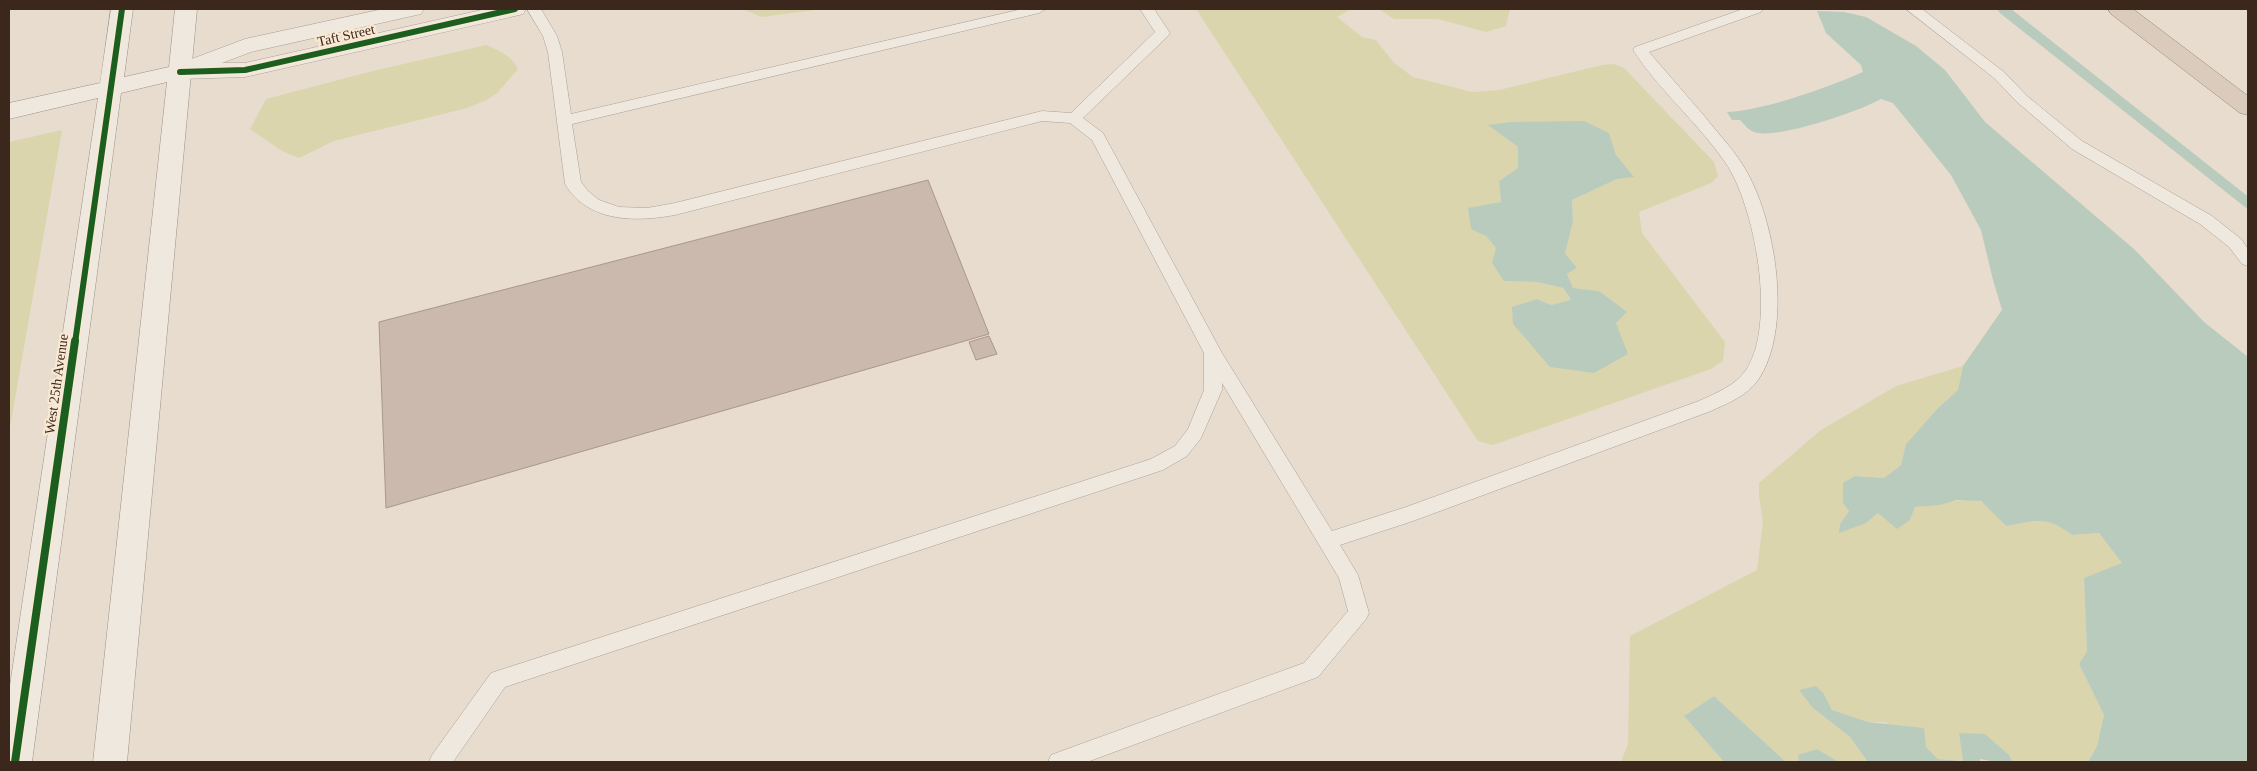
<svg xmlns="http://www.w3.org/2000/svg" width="2257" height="771" viewBox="0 0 2257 771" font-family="Georgia,serif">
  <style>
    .green { fill: #dbd5ae; fill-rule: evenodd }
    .water { fill: #b9cbbd }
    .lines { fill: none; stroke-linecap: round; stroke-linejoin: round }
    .stream { stroke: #b9cbbd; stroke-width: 10 }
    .building { fill: #ccb9ad; stroke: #a8978c }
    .lane-casing { stroke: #aca196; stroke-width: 1 }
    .street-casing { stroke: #aca196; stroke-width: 1 }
    .secondary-casing { stroke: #9c9086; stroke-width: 1 }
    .highway-casing { stroke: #92877d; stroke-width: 1 }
    .lane { fill: #efe8df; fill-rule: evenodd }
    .street { fill: #efe8df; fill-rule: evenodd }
    .secondary { fill: #efe8df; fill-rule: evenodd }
    .highway { fill: #dacbbd; fill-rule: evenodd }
    .cycleway-far1-casing { stroke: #f9e8d2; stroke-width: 9 }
    .cycleway-casing { stroke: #f9e8d2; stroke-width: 11 }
    .cycleway-far1 { stroke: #1b5e20; stroke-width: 6 }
    .cycleway { stroke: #1b5e20; stroke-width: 8 }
    .labels { text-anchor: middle; stroke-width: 4.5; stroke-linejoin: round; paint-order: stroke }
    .street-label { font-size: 14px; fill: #3c271d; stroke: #f9e8d2 }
  </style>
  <rect width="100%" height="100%" fill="#e7dccd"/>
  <path class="green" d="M745,9h77l-60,8 -17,-7z
    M1196,9h155l-14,8 25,20 14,3 18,23 19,14 59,15 27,-2 103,-25 12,-1 10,4 90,94 4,14 -7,7 -72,29 3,21 83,109 -2,19 -12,8 -218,76 -15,-4zM1489,125l120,8 7,22 1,24 -45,21 1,22 -8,31 12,15 -10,6 6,14 26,3 27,21 -10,11 -85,22 -18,-21 24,-25 14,6 20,-4 -8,-13 -26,-6 -33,-1 -8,-33 -10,-12 15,-34 -2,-21 19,-13v-21z
    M1379,9h131l-4,17 -20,6 -48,-13h-44z
    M486,45c12,5 26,11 32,24l-21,24 -10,7 -20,8 -133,33 -35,17 -17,-7 -32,-22 16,-30 107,-28z
    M62,130l-53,303v-291z
    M1963,366l-5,24 -20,18 -32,36 -5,21 -17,13 -29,-2 -6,35 -9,13 26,-1 12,-10 32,7 5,-13c15,-1 54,-11 66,-5 9,4 18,17 25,24 31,-5 39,-11 66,9l27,-2 24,31 -39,14 3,73 -8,13 25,51 -7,31 -9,16h-76l-2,-6 -51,-23 4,28 -25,-2 -12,-12 -41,-25h-17l-36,-12 -8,-16 -11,14 37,29 18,25h-29l-22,-13 -19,6 1,7h-13l-72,-66 -30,20 40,46h-103l7,-18 2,-108 127,-66 6,-48 -4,-26v-13l62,-53 75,-44z"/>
  <path class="water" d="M1817,11l27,1 22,5 50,29 29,24 40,52 149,127 70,73 44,35v405h-160l9,-16 7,-31 -25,-51 8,-13 -3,-73 38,-15 -23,-30 -27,2c-27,-20 -35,-14 -66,-9l-25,-25 -24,-1 -17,5 -25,2 -5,13 -13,9 -19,-16 -12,10 -27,10 1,-9 9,-13 -6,-8v-20l12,-7 29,2 17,-13 5,-21 32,-36 20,-18 5,-24 39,-56 -9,-30 -12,-50 -30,-55 -58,-72 -12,-4c-21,12 -105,41 -127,33 -6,-2 -10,-8 -14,-12h-8l-5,-8c38,-2 100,-24 136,-40l-2,-7 -35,-32z
    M1584,121l25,12 7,22 18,22 -17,2 -45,21 1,22 -8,31 12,15 -10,6 6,14 26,3 28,21 -11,11 12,31 -34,19 -44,-6 -37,-43 -1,-17 25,-8 14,6 20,-5 -8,-12 -26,-6 -33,-1 -12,-18 4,-15 -10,-12 -15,-7 -3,-21 33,-6 -2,-21 19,-13v-21l-30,-22 23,-3z
    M1816,686l8,8 8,16 36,12 56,6 2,19 12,12 25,2 -4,-28 26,1 25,22 2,6h-16l-16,-3v3h-112l-18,-25 -37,-29 -14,-18z
    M1714,696l72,66h-62l-40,-46z
    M1817,749l22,13h-40l-1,-7z"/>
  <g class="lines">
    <path class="stream" d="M2003,9l245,194"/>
  </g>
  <path class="building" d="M928,180l61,154 -603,174 -7,-186z
    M989,336l8,18 -21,6 -7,-18z"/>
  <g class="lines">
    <g class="lane-casing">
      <path id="lane" d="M527,9h14l16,27 5,16 9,62 451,-105h24l-7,4 -467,111 9,58 7,9 11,9 20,7 28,1 28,-5 367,-92 29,2 84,-81 -15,-23h14l16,24 -2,3 -85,82 20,15 119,220 110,178 74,-24 293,-106c17,-8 36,-15 47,-31 31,-46 9,-165 -21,-208 -27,-39 -67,-73 -92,-112l2,-3 108,-38h20l-2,3 -112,40c19,22 38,44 57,66 14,18 30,34 41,54 29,52 46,157 11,208 -11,16 -30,23 -47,31l-298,110 -73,24 18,30 11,38 -3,6 -48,58 -231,85h-39l3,-7 8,-3 245,-89 44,-52 -9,-33 -117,-195v7l-21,48 -14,18 -24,14 -658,217 -52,75h-24l3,-7 59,-82 660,-214 24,-13 13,-17 16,-39v-37l-112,-213 -22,-17 -28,-2 -367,94c-39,7 -87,8 -110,-31l-17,-132 -5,-16z
        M1906,9h16l82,63 23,24 55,45 130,75 29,23 7,10v17l-6,-2 -13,-17 -29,-23 -128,-75 -55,-47 -23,-24z"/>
    </g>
    <g class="street-casing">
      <path id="street" d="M383,9h41l-3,5 -170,38 -29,11h23l241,-54h40l-3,5 -8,2 -270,61 -65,2 -8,-2 -3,-5 3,-5 14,-3 3,-4 56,-21z"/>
    </g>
    <g class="secondary-casing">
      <path id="secondary" d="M111,9h22l-9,68 45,-10 6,-58h22l-70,753h-34l74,-680 -46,11 -89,669h-23v-70l89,-594 -89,21v-16l91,-20z"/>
    </g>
    <g class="highway-casing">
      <path id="highway" d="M2108,9h25l115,87v19l-8,-2 -129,-99z"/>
    </g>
    <use href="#lane" class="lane"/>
    <use href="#street" class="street"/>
    <use href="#secondary" class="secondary"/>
    <use href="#highway" class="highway"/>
    <g class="cycleway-far1-casing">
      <path id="cycleway-far1" d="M180,72l65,-2 270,-61
        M75,343l47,-334"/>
    </g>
    <g class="cycleway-casing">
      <path id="cycleway" d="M15,762l60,-421"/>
    </g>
    <use href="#cycleway-far1" class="cycleway-far1"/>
    <use href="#cycleway" class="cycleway"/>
  </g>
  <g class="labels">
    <g class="street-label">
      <text transform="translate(346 35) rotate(-13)" y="5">Taft Street</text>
      <text transform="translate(56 384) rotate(-82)" y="5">West 25th Avenue</text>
    </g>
  </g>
  <rect width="2257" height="771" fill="none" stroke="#3c271d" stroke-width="20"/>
</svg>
